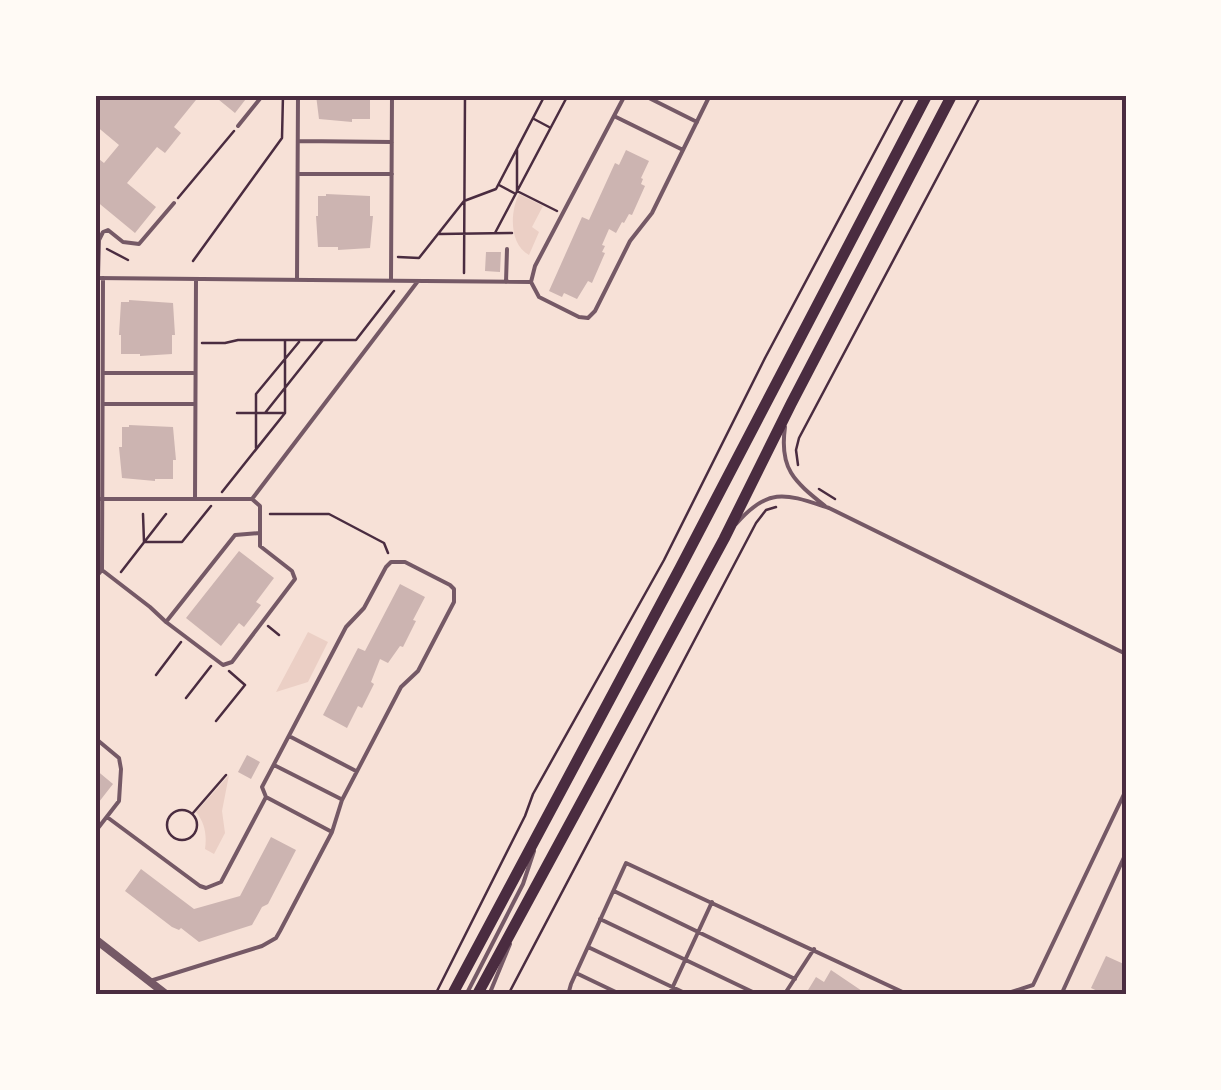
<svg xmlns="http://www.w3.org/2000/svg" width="1221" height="1090" viewBox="0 0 1221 1090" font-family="Inter,sans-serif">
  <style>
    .green { fill: #ebcfc5 }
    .building { fill: #ccb4b1 }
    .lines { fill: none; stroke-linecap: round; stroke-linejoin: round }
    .path { stroke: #4a2c40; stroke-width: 2.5 }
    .service { stroke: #755966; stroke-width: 4 }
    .minor { stroke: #755966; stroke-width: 8 }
    .primary { stroke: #4a2c40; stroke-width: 11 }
    .neatline { fill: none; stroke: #4a2c40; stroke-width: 4 }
  </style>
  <rect width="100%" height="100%" fill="#f7e1d7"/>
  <path class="green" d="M519,194l24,12 -11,21 7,5 -10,23c-20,-11 -19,-43 -10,-61z
    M308,632l20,10 -20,40 -32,10z
    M229,775l-7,36 3,22 -11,21 -9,-5c2,-14 0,-26 -9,-37z"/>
  <path class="building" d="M95,95h105l-26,32 7,6 -16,20 -8,-6 -30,36 29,24 -21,26 -40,-33v-44l9,7 15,-18 -24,-20z
    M213,95h36l-14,18z
    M316,95h57v5h-3v19h-18v3l-33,-3z
    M626,150l23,11 -8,17 2,1 -2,5 4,2 -13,29 -3,-1 -5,9 -2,-1 -6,11 -7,-4 -7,16 3,1 -3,6 3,1 -13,30 -4,-2 -11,18 -13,-6 -2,4 -13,-6 33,-74 7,3 26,-57 4,2z
    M326,194l44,2v20h3l-3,32 -32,2v-3h-20l-2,-31h2v-20h8z
    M486,252h15l-1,20 -15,-1z
    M129,300l44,3 2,32h-3v19l-32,2v-2h-19v-19h-2l2,-33h8z
    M129,425l44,2 3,33h-3v19h-18v2l-33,-3 -3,-31h3v-20h7z
    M239,551l35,27 -18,24 5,3 -17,22 -5,-4 -18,23 -35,-28z
    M400,584l25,13 -12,23 3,1 -13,26 -3,-1 -12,17 -8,-4 -9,23 3,2 -12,24 -4,-2 -11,22 -24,-13 35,-67 7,3z
    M247,755l13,7 -9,17 -13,-7z
    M95,769l18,15 -18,23z
    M271,837l25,13 -28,54 -6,3 -10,18 -53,17 -18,-14 -2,2 -7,-3 -47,-36 16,-22 53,40 46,-13z
    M1106,956l20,9v30h-20l-15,-7z
    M831,970l37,25h-63l11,-18 8,5z"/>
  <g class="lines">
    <path class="path" d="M534,119l15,8
      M517,149v42l40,20
      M499,185l15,8
      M178,198l56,-67
      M495,233l73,-138
      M439,234l73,-1
      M107,249l21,11
      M398,257l21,1 45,-57 32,-12 49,-94
      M193,261l89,-123 1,-43
      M464,273l1,-178
      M202,343h23l13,-3h118l38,-49
      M237,413h46
      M265,413l58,-73
      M256,448v-54l43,-52
      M798,465l-2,-15 3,-12 182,-343
      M819,489l16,10
      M222,492l63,-79v-73
      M143,514l1,28h38l29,-36
      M270,514h59l55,29 4,10
      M121,572l45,-58
      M268,626l11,9
      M156,675l25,-33
      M186,698l25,-32
      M216,721l29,-36 -16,-14
      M167 825a15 15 0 1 1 30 0a15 15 0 1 1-30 0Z
      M193,813l33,-38
      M435,995l90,-179 8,-22 131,-234 101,-202 140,-263
      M508,995l248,-472 10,-13 10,-3"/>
    <path class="service" d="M643,95l54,27
      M616,117l67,33
      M238,126l25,-31
      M298,141l94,1
      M298,174h94
      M95,278l436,4 8,15 40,20 9,1 7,-7 35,-70 22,-28 58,-118
      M98,278l1,-38 4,-8 5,-2 15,12 16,2 35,-41
      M297,280l1,-185
      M391,281l1,-186
      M506,282l1,-33
      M531,282l4,-16 90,-171
      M103,373h90
      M103,404h92
      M785,427c-6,42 9,54 40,79
      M95,499h157l166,-218
      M195,499l1,-220
      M252,499l8,7c0,14 0,27 0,40l32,25 3,8 -63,83 -9,3 -57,-43 69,-87 25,-2
      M736,524c33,-38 50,-30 93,-16l297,146
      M102,570l48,37 16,15
      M95,578l7,-8 1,-292
      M289,736l67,35
      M95,738l24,20 2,11 -2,32 -24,31
      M274,765l67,34
      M107,817l93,69 6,2 15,-6 45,-85
      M614,891l181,88
      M600,919l159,76
      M588,947l101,48
      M576,973l46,22
      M150,981l112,-35 14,-8 4,-7 52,-99 10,-32 59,-113 17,-16 36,-69v-13l-4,-4 -45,-23h-14l-5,5 -22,41 -18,19 -84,160 4,10 66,35
      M466,995l57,-111 11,-33
      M489,995l21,-51
      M568,995l3,-11 55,-121 283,132
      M669,995l43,-93
      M784,995l30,-46
      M1002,995l31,-10 93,-195
      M1061,995l65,-142"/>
    <path class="minor" d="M95,939l72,56"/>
    <path class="primary" d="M452,995l228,-427 247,-473
      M477,995l247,-456 67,-135 161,-309"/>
  </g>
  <rect width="1221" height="1090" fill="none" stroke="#fffaf5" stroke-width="195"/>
  <rect x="98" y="98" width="1026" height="894" class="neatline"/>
</svg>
